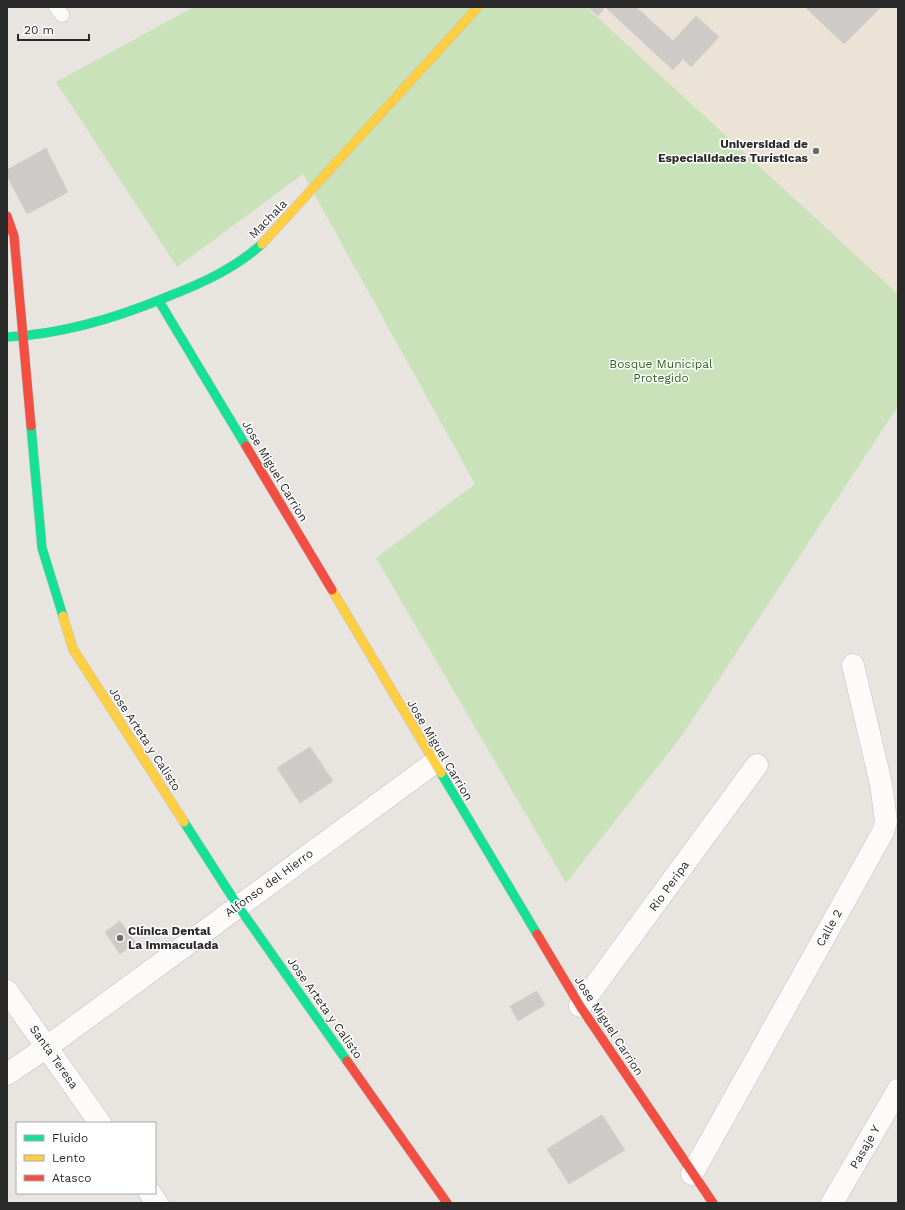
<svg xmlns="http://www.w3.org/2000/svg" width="905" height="1210" font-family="'Work Sans',sans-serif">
<rect width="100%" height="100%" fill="#e8e4e0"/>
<!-- education -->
<polygon fill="#ebe3d5" points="569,7 898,7 898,295"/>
<!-- green -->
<polygon fill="#cae2ba" points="194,7 586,7 898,294 898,406 681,737 566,883 376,558 475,484 303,174 177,267 56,82"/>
<!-- building -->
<g fill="#cdcac7" stroke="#d3d0cc">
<polygon points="588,7 636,7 673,41 696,16 719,37 691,67 683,59 673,70 605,7 598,16"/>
<polygon points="805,7 881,7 844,44"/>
<polygon points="46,148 68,192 27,214 7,176 7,170"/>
<polygon points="310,747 333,781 300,803 277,768"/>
<polygon points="120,921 136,943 120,954 105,932"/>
<polygon points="537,991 545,1005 518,1021 510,1006"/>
<polygon points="602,1115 625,1150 569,1184 547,1149"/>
</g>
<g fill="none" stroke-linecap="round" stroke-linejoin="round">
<!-- lane casing -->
<g stroke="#c2c0c1" stroke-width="15">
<polyline id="lane" points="56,7 62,15"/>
</g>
<!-- street casing -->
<g stroke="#c2c0c1" stroke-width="23">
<g id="street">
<polyline points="7,991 100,1123"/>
<polyline points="580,1006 757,765"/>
<polyline points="7,1074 47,1047 434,763"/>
<polyline points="692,1174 883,832 886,821 881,784 853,665"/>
<polyline points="150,1193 157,1203"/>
<polyline points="832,1203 898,1090"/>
</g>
</g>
<!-- fast casing -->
<g stroke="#c2c0c1" stroke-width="10">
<g id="fast">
<polyline points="159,301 246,446"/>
<path d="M7,337C64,334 117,318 169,296C203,283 235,268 262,244"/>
<polyline points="31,426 42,548 63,616"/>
<polyline points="441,773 537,934"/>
<polyline points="184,822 238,906 347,1061"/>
</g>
</g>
<!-- slow casing -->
<g stroke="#c2c0c1" stroke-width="10">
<g id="slow">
<polyline points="262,244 478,7"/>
<polyline points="332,590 441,773"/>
<polyline points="63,616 73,649 184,822"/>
</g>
</g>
<!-- jam casing -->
<g stroke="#c2c0c1" stroke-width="10">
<g id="jam">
<polyline points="7,216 14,236 31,426"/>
<polyline points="246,446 332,590"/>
<polyline points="537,934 580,1006 713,1203"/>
<polyline points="347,1061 447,1203"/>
</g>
</g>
<!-- lane -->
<use href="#lane" stroke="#fcfbfa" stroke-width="14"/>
<!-- street -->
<use href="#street" stroke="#fcfbfa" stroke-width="22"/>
<!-- fast -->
<use href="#fast" stroke="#16e098" stroke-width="9"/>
<!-- slow -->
<use href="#slow" stroke="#ffcf43" stroke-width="9"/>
<!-- jam -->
<use href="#jam" stroke="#f24e42" stroke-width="9"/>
</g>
<!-- markers -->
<g fill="#6c6b6a" stroke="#fff" stroke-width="1.5">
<circle cx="816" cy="151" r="4"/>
<circle cx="120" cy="938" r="4"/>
</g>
<g text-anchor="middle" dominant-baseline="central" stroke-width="3" stroke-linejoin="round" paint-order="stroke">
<!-- poi labels -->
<g font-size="12" font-weight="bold" fill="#2a2a2a" stroke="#fff" text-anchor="end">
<text x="808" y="144">Universidad de<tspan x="808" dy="14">Especialidades Turísticas</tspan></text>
<text x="128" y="931" text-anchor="start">Clínica Dental<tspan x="128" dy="14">La Immaculada</tspan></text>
</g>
<!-- street labels -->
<g font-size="12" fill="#2a2a2a" stroke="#fff">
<text transform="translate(268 219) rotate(-46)">Machala</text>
<text transform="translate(275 471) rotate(59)">Jose Miguel Carrion</text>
<text transform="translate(145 739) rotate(57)">Jose Arteta y Calisto</text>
<text transform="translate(440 750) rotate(59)">Jose Miguel Carrion</text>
<text transform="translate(269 883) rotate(-36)">Alfonso del Hierro</text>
<text transform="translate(669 886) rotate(-54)">Rio Peripa</text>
<text transform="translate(829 928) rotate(-61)">Calle 2</text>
<text transform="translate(325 1008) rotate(55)">Jose Arteta y Calisto</text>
<text transform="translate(609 1026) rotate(57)">Jose Miguel Carrion</text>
<text transform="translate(54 1057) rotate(55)">Santa Teresa</text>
<text transform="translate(865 1147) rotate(-60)">Pasaje Y</text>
</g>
<!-- park labels -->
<g font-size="12" fill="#2a661b" stroke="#fff">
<text x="661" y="364">Bosque Municipal<tspan x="661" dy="14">Protegido</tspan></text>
</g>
</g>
<!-- border -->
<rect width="905" height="1210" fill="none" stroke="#2a2a2a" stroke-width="16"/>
<!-- legend -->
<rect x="16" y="1122" width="140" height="72" fill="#ffffff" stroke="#aaaaaa"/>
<rect x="24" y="1135" width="20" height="6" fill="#16e098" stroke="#aaaaaa"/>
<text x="52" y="1142" font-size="12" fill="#2a2a2a">Fluido</text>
<rect x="24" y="1155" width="20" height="6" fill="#ffcf43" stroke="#aaaaaa"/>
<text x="52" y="1162" font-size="12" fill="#2a2a2a">Lento</text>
<rect x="24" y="1175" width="20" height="6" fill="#f24e42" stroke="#aaaaaa"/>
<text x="52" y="1182" font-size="12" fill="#2a2a2a">Atasco</text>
<!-- scale -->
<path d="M18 34v6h71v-6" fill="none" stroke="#2a2a2a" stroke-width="2"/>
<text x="24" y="34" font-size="12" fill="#2a2a2a" stroke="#ffffff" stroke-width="3" paint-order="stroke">20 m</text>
</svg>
